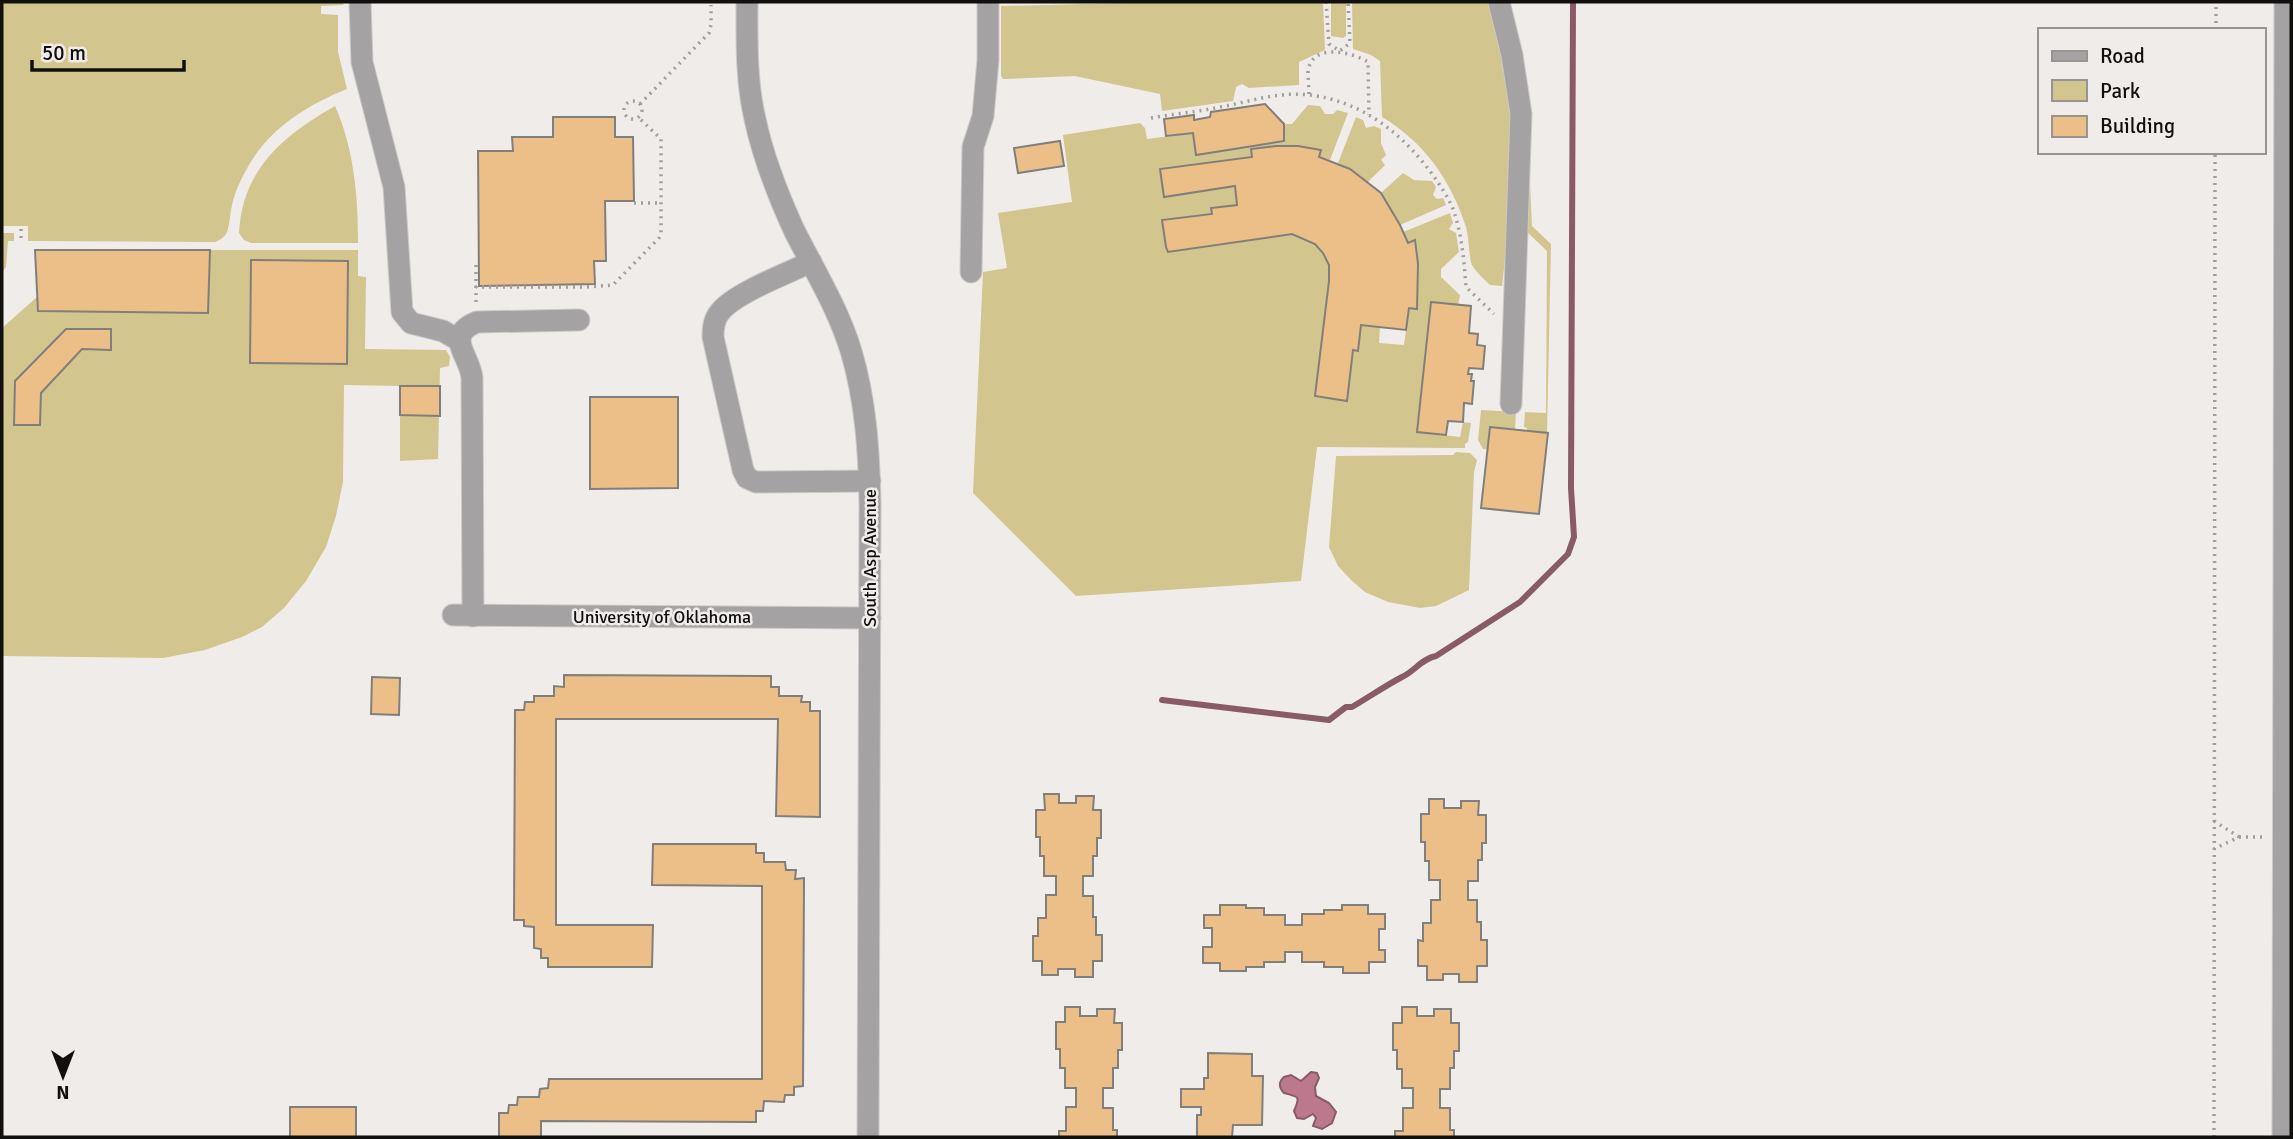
<svg xmlns="http://www.w3.org/2000/svg" width="2293" height="1139" font-family="Signika,sans-serif">
<rect width="100%" height="100%" fill="#f0ecea"/>
<!-- green -->
<g fill="#d3c58e">
<path d="M2,2H342L344,5L321,6V14L338,15V52L347,89C309,104 270,128 249,165C242,177 235,191 232,205C230,213 230,224 227,232C225,237 220,240 215,242L28,241V226H2Z"/>
<polygon points="1165,2 1323,2 1325,50 1299,62 1299,85 1249,88 1242,84 1236,87 1233,101 1162,111 1160,94 1075,76 1003,79 1001,76 1001,6"/>
<polygon points="1331,2 1346,2 1346,36 1343,38 1331,36"/>
<path d="M1352,2H1490L1506,67L1513,117L1508,233L1502,286L1490,285C1484,279 1476,272 1472,265C1469,259 1469,237 1466,227C1451,180 1424,142 1382,117L1380,61L1371,55L1353,49Z"/>
<path d="M1308,105L1320,106L1325,114H1333L1337,110L1348,113L1330,160L1319,157L1320,150C1296,145 1275,146 1251,149L1252,157L1160,169L1164,197L1235,186L1237,205L1212,208V214L1162,220L1292,234L1315,244L1323,253L1329,265V281L1315,396L1347,401L1353,350H1358L1361,325L1380,327L1379,343L1404,345L1409,308H1417L1418,264L1414,241L1408,243L1403,232L1450,213L1453,223L1449,229L1456,233L1459,252L1441,269V277L1460,295L1458,305L1431,303L1417,432L1460,437L1463,422L1471,423L1468,442L1465,444V448H1454L1317,447L1301,581L1076,596L973,493L983,272L1007,268L998,213L1072,202L1063,135L1140,123L1145,128L1147,139L1193,133L1197,155L1284,141V124H1292Z"/>
<path d="M335,106C354,149 358,196 358,243H251L244,240L239,233C242,169 284,135 335,106Z"/>
<polygon points="1356,117 1363,120 1366,128 1374,126 1381,129 1381,143 1386,155 1381,160 1385,165 1368,182 1338,163"/>
<polygon points="1529,160 1532,226 1551,244 1547,433 1527,431 1527,428 1524,427 1525,412 1546,413 1547,251 1523,228"/>
<polygon points="1403,173 1414,180 1432,181 1436,187 1433,195 1437,199 1443,198 1446,205 1400,225 1381,193"/>
<polygon points="2,233 14,233 14,241 8,241 6,267 2,272"/>
<polygon points="35,250 358,250 358,276 366,277 365,349 446,350 450,357 449,366 440,368 438,459 400,461 400,386 344,385 343,482 336,516 326,547 306,581 284,608 262,627 242,637 205,650 163,658 2,656 2,328 37,297"/>
<polygon points="1481,410 1516,412 1515,430 1490,427 1487,449 1483,449 1478,440"/>
<polygon points="1456,452 1470,453 1477,460 1474,472 1469,590 1436,606 1420,608 1388,602 1365,592 1351,580 1338,566 1329,547 1336,456 1453,455"/>
</g>
<!-- water -->
<path fill="#bc798e" stroke="#895a68" stroke-width="2" d="M1311,1072L1317,1073L1319,1078L1315,1087L1316,1096L1329,1103L1336,1112L1332,1123L1322,1129L1313,1126L1316,1118L1313,1114L1304,1119L1297,1118L1294,1111C1301,1095 1298,1097 1284,1093C1279,1088 1278,1082 1284,1077L1291,1075L1301,1081Z"/>
<g fill="none" stroke-linecap="round" stroke-linejoin="round">
<!-- stream -->
<path stroke="#895a68" stroke-width="6" d="M1162,700L1329,720L1346,707H1352C1369,697 1385,686 1402,677C1415,671 1421,659 1436,656L1520,602L1568,554L1574,537L1571,488L1573,2"/>
</g>
<!-- building -->
<g fill="#ecbf88" stroke="#817f7c" stroke-width="2">
<polygon points="1265,104 1284,124 1284,141 1196,155 1193,133 1166,136 1164,119 1194,115 1194,120 1210,117 1211,112"/>
<polygon points="553,117 615,117 615,137 633,137 634,201 605,201 606,261 594,261 595,284 479,286 478,151 513,151 512,137 553,137"/>
<polygon points="1060,141 1064,166 1018,173 1014,148"/>
<polygon points="1276,146 1298,146 1321,150 1319,157 1350,169 1381,193 1400,225 1408,243 1415,240 1418,264 1417,309 1409,308 1406,330 1361,325 1358,351 1353,350 1347,401 1315,396 1329,281 1329,265 1323,253 1315,244 1292,234 1168,252 1166,247 1162,220 1212,214 1211,208 1237,205 1235,186 1164,197 1160,169 1252,157 1251,149"/>
<polygon points="35,250 210,250 208,313 38,311"/>
<polygon points="251,260 348,261 347,364 250,363"/>
<polygon points="1431,302 1471,306 1469,333 1478,334 1477,345 1485,346 1483,369 1469,368 1468,374 1472,374 1471,381 1474,381 1472,404 1464,403 1463,422 1448,421 1446,435 1417,432"/>
<polygon points="66,329 111,329 111,350 82,349 41,393 40,425 14,425 15,381"/>
<polygon points="400,386 440,386 440,416 400,415"/>
<polygon points="590,397 678,397 678,488 590,489"/>
<polygon points="1490,427 1548,433 1539,514 1481,508"/>
<polygon points="564,675 771,676 771,687 779,687 779,696 802,696 801,702 810,702 810,711 820,711 820,817 776,816 778,719 556,719 556,925 653,925 652,967 548,967 548,958 541,958 541,949 534,948 534,927 524,926 524,920 514,920 515,710 524,710 525,702 534,702 534,696 554,696 554,686 564,687"/>
<polygon points="372,677 400,678 399,715 371,714"/>
<polygon points="1044,794 1059,794 1059,803 1076,803 1076,796 1094,796 1093,810 1101,810 1101,838 1097,838 1097,856 1093,856 1093,876 1083,876 1083,896 1093,896 1093,917 1096,917 1096,935 1102,935 1102,961 1093,961 1093,977 1075,977 1075,969 1058,969 1058,975 1042,975 1042,961 1033,961 1033,936 1038,936 1038,918 1046,918 1046,895 1056,895 1056,876 1044,876 1044,856 1040,856 1040,837 1036,837 1036,810 1045,810"/>
<polygon points="1429,799 1444,799 1444,808 1461,808 1461,801 1479,801 1478,815 1486,815 1486,843 1482,843 1482,860 1478,860 1478,881 1468,881 1468,900 1477,900 1477,922 1481,922 1481,940 1487,940 1487,966 1477,966 1477,982 1459,982 1459,974 1443,974 1443,980 1427,980 1427,966 1418,966 1418,940 1423,941 1423,923 1431,923 1431,900 1440,900 1440,880 1429,880 1429,861 1425,861 1425,842 1421,842 1421,814 1429,814"/>
<polygon points="653,844 756,844 756,853 764,853 764,862 785,862 786,870 796,870 795,879 804,878 803,1086 794,1087 794,1095 785,1095 784,1102 764,1101 763,1111 756,1111 756,1122 541,1121 541,1137 499,1137 499,1113 508,1113 509,1105 517,1105 518,1097 539,1097 540,1089 548,1088 549,1079 762,1079 762,886 652,885"/>
<polygon points="1220,905 1246,905 1246,908 1264,908 1264,915 1285,915 1285,925 1302,925 1302,914 1324,914 1324,910 1342,910 1342,905 1368,905 1368,914 1385,914 1385,929 1379,929 1379,950 1385,950 1385,962 1369,962 1369,973 1343,973 1343,967 1324,967 1324,962 1302,962 1302,952 1285,952 1285,962 1264,962 1264,967 1246,967 1246,971 1220,971 1220,963 1203,963 1203,947 1212,947 1212,928 1204,928 1204,915 1220,915"/>
<polygon points="1065,1007 1080,1007 1080,1016 1097,1016 1097,1009 1115,1009 1114,1023 1122,1023 1122,1050 1118,1050 1118,1068 1113,1068 1113,1088 1103,1088 1103,1108 1113,1108 1113,1130 1117,1130 1117,1137 1059,1137 1059,1131 1066,1131 1066,1107 1076,1107 1076,1088 1065,1088 1065,1068 1060,1068 1060,1049 1056,1049 1056,1022 1065,1022"/>
<polygon points="1402,1007 1417,1007 1417,1016 1434,1016 1434,1009 1451,1009 1451,1023 1459,1023 1459,1051 1454,1051 1454,1068 1450,1068 1450,1089 1440,1089 1440,1108 1450,1108 1450,1130 1454,1130 1454,1137 1395,1137 1395,1131 1403,1131 1403,1108 1413,1108 1413,1088 1402,1088 1402,1069 1397,1069 1397,1050 1393,1050 1393,1023 1402,1023"/>
<polygon points="1208,1053 1252,1054 1252,1076 1263,1076 1262,1125 1233,1125 1232,1137 1197,1137 1197,1115 1201,1115 1201,1107 1181,1107 1181,1089 1204,1089 1204,1078 1208,1078"/>
<rect x="290" y="1107" width="66" height="30"/>
</g>
<g fill="none" stroke-linecap="round" stroke-linejoin="round">
<!-- minor casing -->
<g stroke="#ccc9c7" stroke-width="23">
<g id="minor">
<polyline points="360,2 362,62 394,187 402,312 411,323 443,331 460,341"/>
<path d="M747,2C747,41 746,81 755,119C763,157 778,195 794,230C814,270 838,308 851,351C866,401 869,452 870,504L868,1137"/>
<polyline points="1499,2 1512,55 1521,114 1511,404"/>
<path d="M811,262C788,273 735,293 720,312C714,319 713,327 713,337L743,470L747,478L756,482L870,481"/>
<polyline points="971,272 973,147 983,116 988,60 988,2"/>
<polyline points="453,615 870,618"/>
<path d="M473,616L472,378C470,355 443,336 477,322L579,320"/>
<polyline points="2283,1137 2285,2"/>
</g>
</g>
<!-- path -->
<g stroke="#a19e9c" stroke-width="3.5" stroke-dasharray="2 5" stroke-linecap="butt">
<polyline points="1326,2 1329,44 1340,51 1350,43 1348,2"/>
<polyline points="2216,30 2216,2"/>
<path d="M1309,94C1309,87 1308,79 1308,72C1311,42 1352,52 1368,62L1369,115"/>
<circle cx="633" cy="110" r="9"/>
<polyline points="640,104 709,33 711,25 711,5"/>
<path d="M1151,118C1174,114 1197,112 1220,107C1249,102 1279,91 1309,95C1364,101 1407,137 1437,181C1443,190 1449,199 1453,209C1462,234 1464,261 1466,287L1494,314"/>
<polyline points="634,203 661,203"/>
<polyline points="21,229 21,241"/>
<polyline points="476,265 476,287"/>
<polyline points="476,302 476,287 587,287 613,285 659,238 661,234 661,139 639,118"/>
<polyline points="2214,821 2239,837 2214,849"/>
<polyline points="2239,837 2265,837"/>
<polyline points="2214,1137 2215,152"/>
</g>
<!-- minor -->
<use href="#minor" stroke="#a4a2a2" stroke-width="21"/>
</g>
<g text-anchor="middle" dominant-baseline="central" stroke-width="5" stroke-linejoin="round" paint-order="stroke">
<!-- street labels -->
<g font-size="18" fill="#11100f" stroke="#f0ecea">
<text transform="translate(870 558) rotate(-90)">South Asp Avenue</text>
<text x="662" y="617">University of Oklahoma</text>
</g>
</g>
<!-- border -->
<rect width="2293" height="1139" fill="none" stroke="#11100f" stroke-width="7"/>
<!-- legend -->
<rect x="2038" y="28" width="228" height="126" fill="#f0ecea" stroke="#979492" stroke-width="2"/>
<rect x="2052" y="51" width="35" height="10" fill="#a4a2a2" stroke="#979492" stroke-width="2"/>
<text x="2100" y="63" font-size="21" fill="#11100f">Road</text>
<rect x="2052" y="80" width="35" height="21" fill="#d3c58e" stroke="#979492" stroke-width="2"/>
<text x="2100" y="98" font-size="21" fill="#11100f">Park</text>
<rect x="2052" y="116" width="35" height="21" fill="#ecbf88" stroke="#979492" stroke-width="2"/>
<text x="2100" y="133" font-size="21" fill="#11100f">Building</text>
<!-- north arrow -->
<g transform="translate(63 1076) rotate(180)" stroke="#f0ecea" stroke-width="5" paint-order="stroke">
<path d="M0-5L12 26L0 18L-12 26Z" fill="#11100f"/>
<text y="-10" font-size="19" font-weight="bold" text-anchor="middle" fill="#11100f">N</text>
</g>
<!-- scale -->
<path d="M32 60v10h152v-10" fill="none" stroke="#11100f" stroke-width="3.5"/>
<text x="42" y="60" font-size="21" fill="#11100f" stroke="#f0ecea" stroke-width="5" paint-order="stroke">50 m</text>
</svg>
